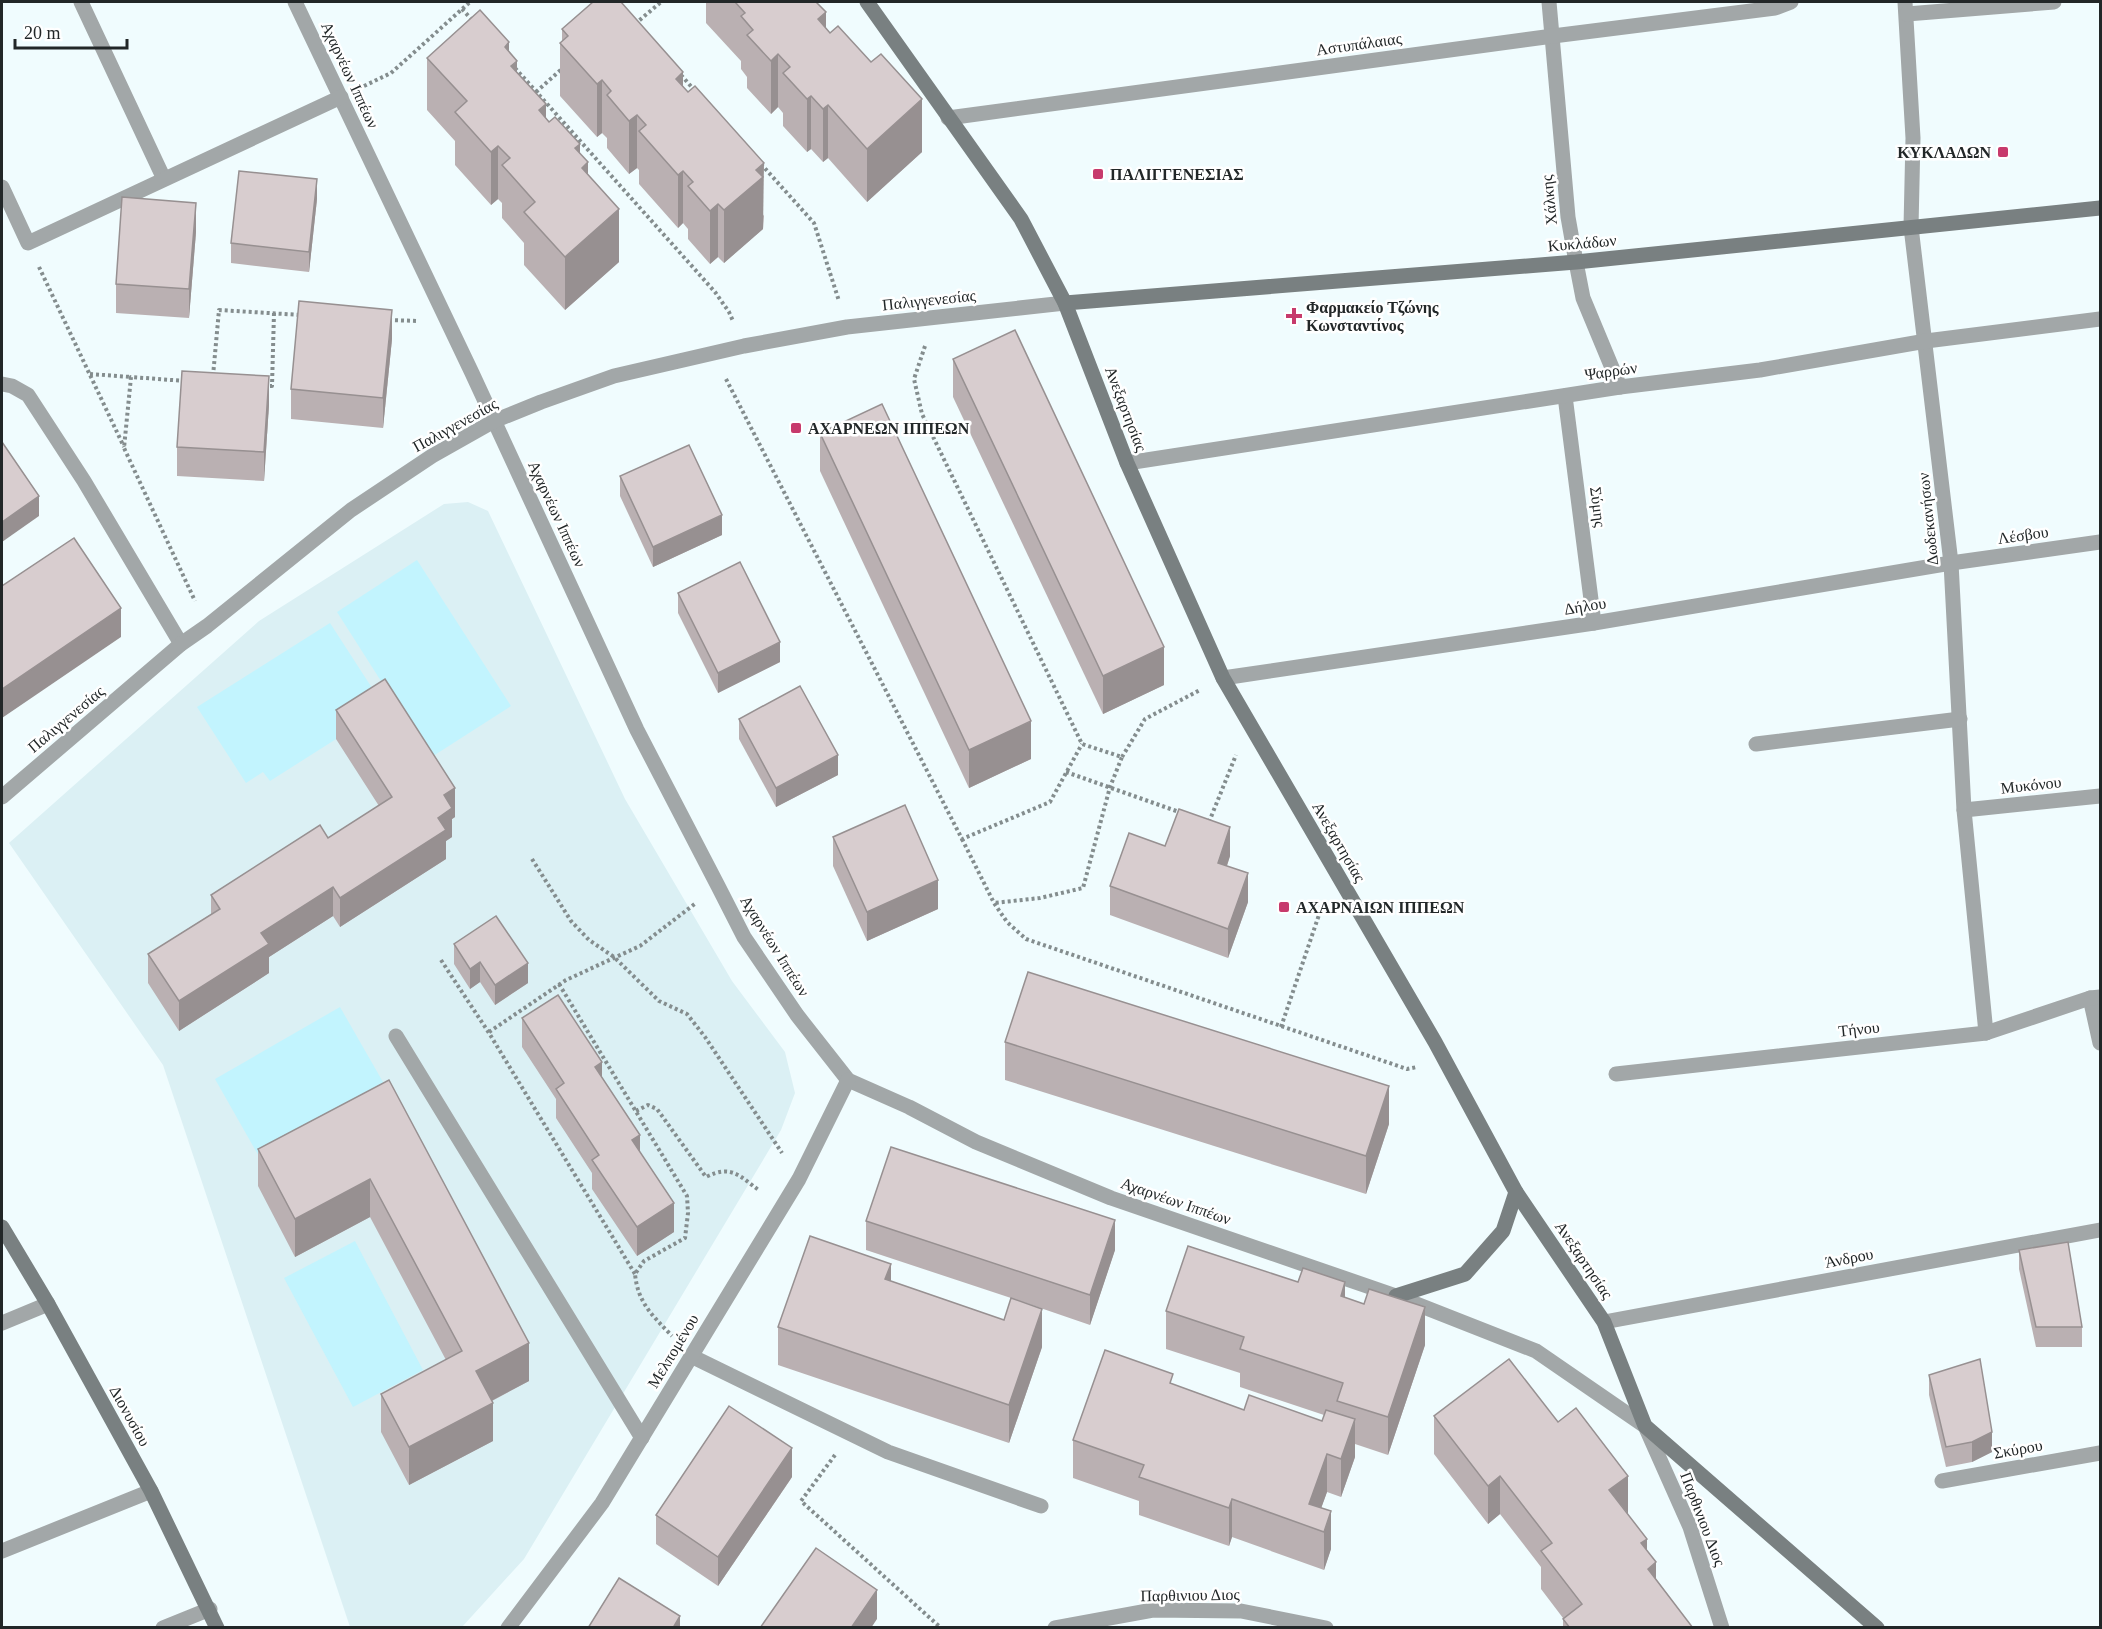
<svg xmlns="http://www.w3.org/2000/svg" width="2102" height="1629" font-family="'Times New Roman',serif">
<rect width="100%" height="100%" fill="#f0fcfe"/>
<!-- built -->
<polygon fill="#dbf0f4" points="468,502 488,511 625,799 732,981 785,1052 795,1093 781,1130 524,1559 462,1627 350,1627 163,1065 9,843 259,621 444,504"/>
<!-- green -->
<g fill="#c2f4fe">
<polygon points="417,560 511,706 430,758 337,612"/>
<polygon points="330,623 385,708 270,781 263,772 246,783 197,707"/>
<polygon points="340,1007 387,1089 261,1160 215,1079"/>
<polygon points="355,1241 423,1370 353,1407 284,1278"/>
</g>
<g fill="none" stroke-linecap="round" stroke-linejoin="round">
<!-- path -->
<g stroke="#848d8e" stroke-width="4" stroke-dasharray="3 3" stroke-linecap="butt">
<polyline points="462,9 472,20"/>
<polyline points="635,24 661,2"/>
<polyline points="515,68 715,292 729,312 733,321"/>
<polyline points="681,75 696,92"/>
<polyline points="364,86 391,73 470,2"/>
<polyline points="536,92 564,67"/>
<polyline points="761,164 814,223 839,301"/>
<polyline points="39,267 124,447"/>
<polyline points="389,320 418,321"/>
<polyline points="925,346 914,379 922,414 1082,744 1122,757 1110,787 1083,888 1040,898 994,903"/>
<polyline points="90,374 131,377"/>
<polyline points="213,376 219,310 301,315"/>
<polyline points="726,379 962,839 1050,802 1082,744"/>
<polyline points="185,381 131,377 124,448 195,601"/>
<polyline points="264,386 272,386 274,313"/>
<polyline points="1122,757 1145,719 1200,690"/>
<polyline points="1066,772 1182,813"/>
<polyline points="1209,822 1236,755"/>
<polyline points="962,839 994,903 1007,922 1026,939 1407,1069 1417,1067"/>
<polyline points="532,859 571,921 589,940 614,957 659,1001 687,1014 705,1037 782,1153"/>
<polyline points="441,960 489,1033 635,1274"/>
<path d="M559,984L687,1196L688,1213L685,1238L644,1261L635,1274C638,1303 652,1315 672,1336"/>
<polyline points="1281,1027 1323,903"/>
<polyline points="489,1032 566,980 640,946 696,903"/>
<path d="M636,1111L648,1105L657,1109L706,1177C732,1164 739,1176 760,1191"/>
<polyline points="835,1455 801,1501 941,1628"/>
</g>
<!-- lane -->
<polyline stroke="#a2a7a8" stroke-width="15" points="396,1036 642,1438"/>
<!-- street -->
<g stroke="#a2a7a8" stroke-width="15">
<polyline points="81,2 164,179"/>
<polyline points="295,2 472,373 637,730 718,886 744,937 797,1015 848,1080 909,1107 976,1142 1111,1198 1396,1296 1536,1351 1645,1426 1690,1527 1722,1628"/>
<polyline points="1549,2 1568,217 1576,262 1583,298 1620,387"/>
<polyline points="1905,2 1913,138 1911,227 1951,563 1964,810 1986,1033"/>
<polyline points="1907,14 2054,2"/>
<polyline points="948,118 1553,36 1775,8 1791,2"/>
<polyline points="2,187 28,243 341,97"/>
<polyline points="2,384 12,386 28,395 84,481 181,644"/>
<polyline points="1565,396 1594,623"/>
<polyline points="1127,463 1620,387 1760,370 1926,341 2100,319"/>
<polyline points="1223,678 1594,623 1951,563 2100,542"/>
<polyline points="1756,744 1960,719"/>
<polyline points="2,797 181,644 207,626 351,510 432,456 494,421 541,402 614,376 744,346 847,327 1065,303"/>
<polyline points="1964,810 2100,796"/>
<polyline points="2090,998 2100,1043"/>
<polyline points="1616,1074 1986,1033 2090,998 2100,997"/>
<polyline points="1604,1322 2100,1230"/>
<polyline points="2,1323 48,1304"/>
<polyline points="691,1356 888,1452 1041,1506"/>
<polyline points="1942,1481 2100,1453"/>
<polyline points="2,1551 151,1491"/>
<polyline points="163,1628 210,1609"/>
<polyline points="508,1628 602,1503 799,1179 848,1080"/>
<polyline points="1055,1628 1153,1610 1241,1611 1326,1628"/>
</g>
<!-- secondary -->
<g stroke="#798081" stroke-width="15">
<polyline points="867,2 1021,219 1065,303 1127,463 1223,678 1435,1042 1516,1192 1604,1322 1645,1426 1877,1628"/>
<polyline points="1065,303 1576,262 2100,208"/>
<polyline points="2,1227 48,1304 151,1491 217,1628"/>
<polyline points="1396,1296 1465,1274 1503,1231 1516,1192"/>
</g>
</g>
<!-- wall -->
<g fill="#bab0b2">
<polygon points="706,2 816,2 826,28 922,152 867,202 828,158 823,162 811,149 807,152 783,126 783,113 778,107 771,114 747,88 747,77 741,69 741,61 706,23"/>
<polygon points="562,29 683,86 764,216 763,229 724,263 718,257 710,264 688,239 688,229 683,223 678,228 639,184 639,170 637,168 629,174 607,148 607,138 602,133 597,137 560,96 560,43 562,41"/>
<polygon points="509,52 517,72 546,118 580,154 619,262 565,310 524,265 524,243 502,218 502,203 498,199 491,205 455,165 455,141 427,110 427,58"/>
<polygon points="317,199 309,272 231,263 231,243"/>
<polygon points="196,232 189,318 116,313 116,284"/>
<polygon points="392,339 383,428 291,419 291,389"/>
<polygon points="953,359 1164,685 1103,714 953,397"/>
<polygon points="269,405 264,481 177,476 177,447"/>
<polygon points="820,433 1031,759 969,788 820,471"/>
<polygon points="620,476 722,535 653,567 620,496"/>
<polygon points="678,593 780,662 718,693 678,613"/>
<polygon points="336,710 455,817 452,819 452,837 446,841 446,859 340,927 333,916 269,957 269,973 179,1031 148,983 148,954 211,914 211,895 328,838 379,806 336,739"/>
<polygon points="739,719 838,775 776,807 739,739"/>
<polygon points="833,837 938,909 867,941 833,866"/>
<polygon points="1165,846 1230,856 1227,866 1248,902 1228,958 1110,915 1110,886"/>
<polygon points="454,944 528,983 495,1005 480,982 470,989 454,964"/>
<polygon points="522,1018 602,1078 640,1152 674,1232 637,1256 592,1189 592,1173 556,1118 556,1099 522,1047"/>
<polygon points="1005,1042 1389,1124 1366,1194 1005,1080"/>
<polygon points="389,1080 529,1381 492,1401 493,1441 409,1485 381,1432 381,1394 446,1360 370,1217 295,1257 258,1186 258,1149"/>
<polygon points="866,1221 1115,1250 1090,1325 1023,1302 1042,1347 1009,1443 778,1365 778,1327 891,1281 1004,1320 1011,1298 866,1250"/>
<polygon points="2019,1250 2082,1327 2082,1347 2036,1347 2019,1269"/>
<polygon points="1345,1297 1425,1345 1388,1455 1355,1444 1355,1457 1341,1497 1327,1492 1321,1508 1331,1549 1324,1570 1232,1537 1229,1546 1139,1515 1139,1501 1073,1478 1073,1440 1173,1384 1244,1410 1322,1421 1324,1415 1240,1387 1240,1373 1166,1349 1166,1311"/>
<polygon points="1929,1375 1992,1452 1972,1462 1946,1467 1929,1395"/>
<polygon points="1434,1416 1627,1514 1647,1550 1656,1579 1693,1628 1563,1628 1563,1618 1541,1589 1541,1567 1500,1514 1488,1524 1434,1454"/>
<polygon points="792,1477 718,1586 656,1544 656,1515"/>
</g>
<!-- shaded-wall -->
<g fill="#979091">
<polygon points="826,12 826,65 818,19"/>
<polygon points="509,42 509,95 505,47"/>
<polygon points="778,54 778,107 771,114 771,61"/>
<polygon points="517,61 517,114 511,66"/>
<polygon points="683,72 683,125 676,79"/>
<polygon points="602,80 602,133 597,137 597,84"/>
<polygon points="811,96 811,149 807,152 807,99"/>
<polygon points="922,99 922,152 867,202 867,149"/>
<polygon points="546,104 546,157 539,110"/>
<polygon points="828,105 828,158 823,162 823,109"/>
<polygon points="637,115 637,168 629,174 629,121"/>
<polygon points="580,144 580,197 575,148"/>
<polygon points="498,146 498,199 491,205 491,152"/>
<polygon points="588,162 588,215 582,168"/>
<polygon points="764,163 763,229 724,263 724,210 756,170"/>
<polygon points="683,171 683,223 678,228 678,175"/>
<polygon points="317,179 317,199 309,272 309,252"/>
<polygon points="196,203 196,232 189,318 189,289"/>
<polygon points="718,204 718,257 710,264 710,211"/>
<polygon points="619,209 619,262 565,310 565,257"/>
<polygon points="392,310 392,339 383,428 383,398"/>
<polygon points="269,376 269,405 264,481 264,452"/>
<polygon points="39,496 39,516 2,542 2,522"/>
<polygon points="722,515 722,535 653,567 653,547"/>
<polygon points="121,608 121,637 2,718 2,689"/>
<polygon points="780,642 780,662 718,693 718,673"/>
<polygon points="1164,647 1164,685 1103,714 1103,676"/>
<polygon points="1031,721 1031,759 969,788 969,750"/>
<polygon points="838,755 838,775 776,807 776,788"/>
<polygon points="455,788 455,817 452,819 452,837 446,841 446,859 340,927 340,898 438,818 444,795"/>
<polygon points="1230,827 1230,856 1218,892 1218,863"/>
<polygon points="1248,873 1248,902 1228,958 1228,929"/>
<polygon points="938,880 938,909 867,941 867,912"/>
<polygon points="333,887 333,916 269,957 269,973 179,1031 179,1001 261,933"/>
<polygon points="480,962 480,982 470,989 470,969"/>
<polygon points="528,963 528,983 495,1005 495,985"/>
<polygon points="602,1062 602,1092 595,1067"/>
<polygon points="1389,1086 1389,1124 1366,1194 1366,1156"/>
<polygon points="640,1135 640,1164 632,1140"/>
<polygon points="370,1179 370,1217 295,1257 295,1219"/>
<polygon points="674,1203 674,1232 637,1256 637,1227"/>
<polygon points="1115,1220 1115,1250 1090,1325 1090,1295"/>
<polygon points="891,1264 891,1302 885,1279"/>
<polygon points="1345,1282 1345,1319 1341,1296"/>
<polygon points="1425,1307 1425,1345 1388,1455 1388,1417"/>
<polygon points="1042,1309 1042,1347 1009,1443 1009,1405"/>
<polygon points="529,1343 529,1381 476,1409 476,1371"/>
<polygon points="493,1403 493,1441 409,1485 409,1447"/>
<polygon points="1355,1419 1355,1457 1341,1497 1341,1459"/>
<polygon points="1992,1432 1992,1452 1972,1462 1972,1442"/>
<polygon points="792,1448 792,1477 718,1586 718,1557"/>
<polygon points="1327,1454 1327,1492 1314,1528 1309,1504"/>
<polygon points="1500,1476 1500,1514 1488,1524 1488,1486"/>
<polygon points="1628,1476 1628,1514 1609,1490"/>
<polygon points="1232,1499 1232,1537 1229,1546 1229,1508"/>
<polygon points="1331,1511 1331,1549 1324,1570 1324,1532"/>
<polygon points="1647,1539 1647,1577 1641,1543"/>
<polygon points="1656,1562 1656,1600 1648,1569"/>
<polygon points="877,1590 877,1619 871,1628 851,1628"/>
<polygon points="680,1616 680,1628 673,1628"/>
</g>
<!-- building -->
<g fill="#d8cdcf" stroke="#979091" stroke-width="1.5">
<polygon points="593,2 621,2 683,72 676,79 688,92 695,86 764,163 756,170 763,177 724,210 718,204 710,211 688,186 693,182 683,171 678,175 639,131 646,125 637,115 629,121 607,95 611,91 602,80 597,84 560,43 568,36 562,29"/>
<polygon points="735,2 816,2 826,12 818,19 830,33 838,26 871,62 881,54 922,99 867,149 828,105 823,109 811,96 807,99 783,73 790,67 778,54 771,61 747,35 753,30 741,16 745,13"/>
<polygon points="480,10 509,42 505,47 517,61 511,66 546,104 539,110 549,122 555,117 580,144 575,148 588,162 582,168 619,209 565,257 524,212 535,202 502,165 510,158 498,146 491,152 455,112 467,101 427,58"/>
<polygon points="239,171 317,179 309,252 231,243"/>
<polygon points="122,197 196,203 189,289 116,284"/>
<polygon points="299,301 392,310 383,398 291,389"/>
<polygon points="1015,330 1164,647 1103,676 953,359"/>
<polygon points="182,371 269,376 264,452 177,447"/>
<polygon points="882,404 1031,721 969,750 820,433"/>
<polygon points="2,442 39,496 2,522"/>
<polygon points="689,445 722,515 653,547 620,476"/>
<polygon points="74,538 121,608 2,689 2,586"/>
<polygon points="740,562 780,642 718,673 678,593"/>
<polygon points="385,679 455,788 444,795 452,808 438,818 446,830 340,898 333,887 261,933 269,944 179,1001 148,954 220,909 211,895 320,825 328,838 392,797 336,710"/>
<polygon points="800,686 838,755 776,788 739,719"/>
<polygon points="905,805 938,880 867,912 833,837"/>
<polygon points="1179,809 1230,827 1218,863 1248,873 1228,929 1110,886 1129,833 1165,846"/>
<polygon points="496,916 528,963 495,985 480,962 470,969 454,944"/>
<polygon points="1028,972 1389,1086 1366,1156 1005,1042"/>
<polygon points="558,995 602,1062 595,1067 640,1135 632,1140 674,1203 637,1227 592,1160 599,1155 556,1089 564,1083 522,1018"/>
<polygon points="389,1080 529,1343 476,1371 493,1403 409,1447 381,1394 462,1351 370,1179 295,1219 258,1149"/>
<polygon points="891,1147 1115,1220 1090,1295 866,1221"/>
<polygon points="810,1236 891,1264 885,1279 1004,1320 1011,1298 1042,1309 1009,1405 778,1327"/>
<polygon points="2068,1242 2082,1327 2036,1327 2019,1250"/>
<polygon points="1188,1246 1298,1282 1303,1268 1345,1282 1341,1296 1364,1304 1369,1289 1425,1307 1388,1417 1337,1401 1343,1383 1240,1349 1244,1337 1166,1311"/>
<polygon points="1105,1350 1173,1374 1170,1383 1244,1410 1249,1395 1322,1421 1326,1410 1355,1419 1341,1459 1327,1454 1309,1504 1331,1511 1324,1532 1232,1499 1229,1508 1139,1477 1144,1465 1073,1440"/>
<polygon points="1509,1359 1558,1422 1576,1408 1628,1476 1609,1490 1647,1539 1641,1543 1656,1562 1648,1569 1693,1628 1570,1628 1563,1619 1582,1604 1541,1551 1552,1543 1500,1476 1488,1486 1434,1416"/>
<polygon points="1980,1359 1992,1432 1972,1442 1946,1447 1929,1375"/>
<polygon points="729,1406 792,1448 718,1557 656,1515"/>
<polygon points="816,1548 877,1590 851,1628 760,1628"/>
<polygon points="619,1578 680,1616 673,1628 588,1628"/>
</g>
<!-- markers -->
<g fill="#c73a6c" stroke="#fff" stroke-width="2">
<rect x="1997" y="146" width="12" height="12" rx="3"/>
<rect x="1092" y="168" width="12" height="12" rx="3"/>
<path d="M1291 307h6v6h6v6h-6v6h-6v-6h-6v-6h6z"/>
<rect x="790" y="422" width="12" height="12" rx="3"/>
<rect x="1278" y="901" width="12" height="12" rx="3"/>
</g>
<g text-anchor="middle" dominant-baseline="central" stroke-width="5" stroke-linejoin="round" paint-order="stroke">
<!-- street labels -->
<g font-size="16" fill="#222728" stroke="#fff">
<text transform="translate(1359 44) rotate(-8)">Αστυπάλαιας</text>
<text transform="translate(350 75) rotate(65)">Αχαρνέων Ιππέων</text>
<text transform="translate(1549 200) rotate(-96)">Χάλκης</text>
<text transform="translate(1582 243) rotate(-5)">Κυκλάδων</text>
<text transform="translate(929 300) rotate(-6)">Παλιγγενεσίας</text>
<text transform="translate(1611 371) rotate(-8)">Ψαρρών</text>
<text transform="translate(1126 409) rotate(69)">Ανεξαρτησίας</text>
<text transform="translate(455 425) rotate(-29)">Παλιγγενεσίας</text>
<text transform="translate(1598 507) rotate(83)">Σύμης</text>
<text transform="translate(557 514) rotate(65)">Αχαρνέων Ιππέων</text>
<text transform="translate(1928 519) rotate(-96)">Δωδεκανήσων</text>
<text transform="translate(2023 535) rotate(-8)">Λέσβου</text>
<text transform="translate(1585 606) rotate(-9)">Δήλου</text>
<text transform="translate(66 719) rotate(-40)">Παλιγγενεσίας</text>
<text transform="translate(2031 785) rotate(-6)">Μυκόνου</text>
<text transform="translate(1339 842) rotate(60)">Ανεξαρτησίας</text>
<text transform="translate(775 946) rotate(58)">Αχαρνέων Ιππέων</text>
<text transform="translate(1859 1029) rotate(-6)">Τήνου</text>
<text transform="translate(1176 1201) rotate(19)">Αχαρνέων Ιππέων</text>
<text transform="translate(1849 1258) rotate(-11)">Άνδρου</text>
<text transform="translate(1584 1260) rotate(56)">Ανεξαρτησίας</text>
<text transform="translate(673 1351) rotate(-59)">Μελπομένου</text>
<text transform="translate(130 1416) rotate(61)">Διονυσίου</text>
<text transform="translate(2018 1449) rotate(-10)">Σκύρου</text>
<text transform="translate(1703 1519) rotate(69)">Παρθινιου Διος</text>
<text transform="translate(1190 1595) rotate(-1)">Παρθινιου Διος</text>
</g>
<!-- poi labels -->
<g font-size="16" font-weight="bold" fill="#222728" stroke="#fff" text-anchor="start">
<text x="1991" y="152" text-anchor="end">ΚΥΚΛΑΔΩΝ</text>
<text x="1110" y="174">ΠΑΛΙΓΓΕΝΕΣΙΑΣ</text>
<text x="1306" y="307">Φαρμακείο Τζώνης<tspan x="1306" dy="18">Κωνσταντίνος</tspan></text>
<text x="808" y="428">ΑΧΑΡΝΕΩΝ ΙΠΠΕΩΝ</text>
<text x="1296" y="907">ΑΧΑΡΝΑΙΩΝ ΙΠΠΕΩΝ</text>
</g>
</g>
<!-- border -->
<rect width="2102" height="1629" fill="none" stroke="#222728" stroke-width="6"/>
<!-- scale -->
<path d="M15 39v9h112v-9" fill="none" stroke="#222728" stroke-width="3"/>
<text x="24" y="39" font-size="18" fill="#222728" stroke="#ffffff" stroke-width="4.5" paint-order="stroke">20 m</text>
</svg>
